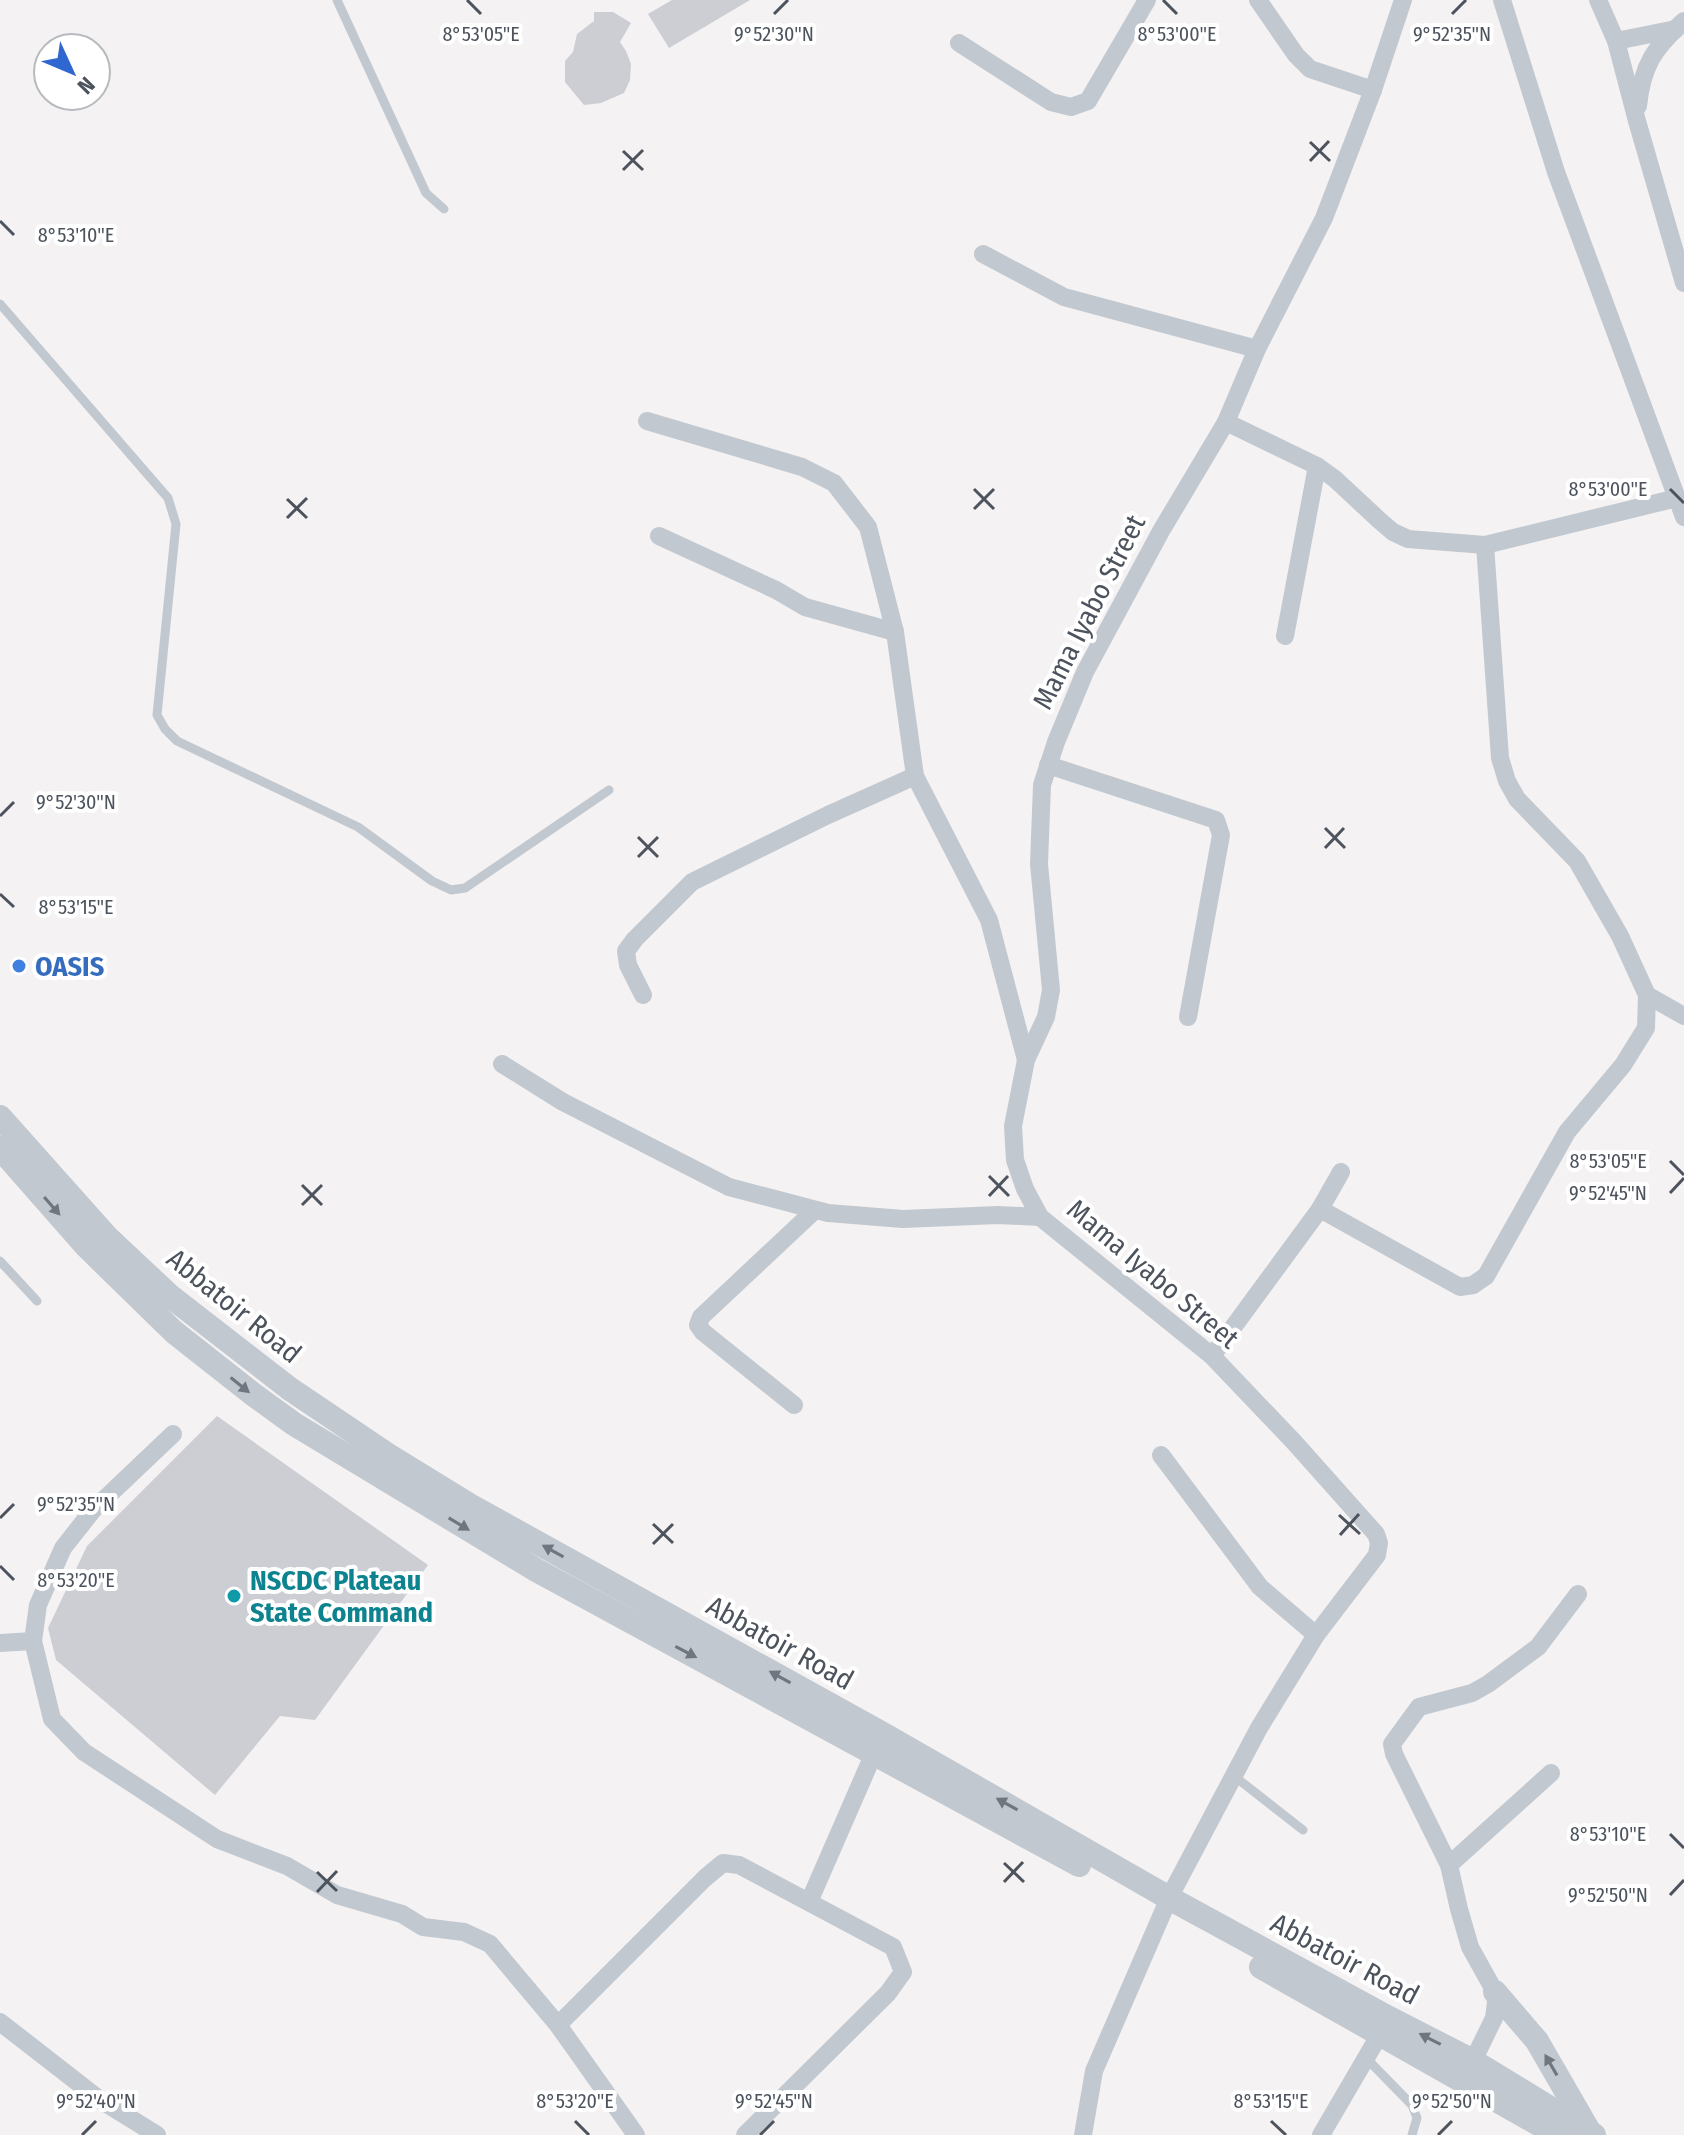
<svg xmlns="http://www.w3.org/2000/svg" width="1684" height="2135" font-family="'Fira Sans Condensed',sans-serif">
<rect width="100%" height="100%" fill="#f4f2f2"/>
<!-- building -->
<g fill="#cdced4">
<polygon points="672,0 750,0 669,48 648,14"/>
<polygon points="594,12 613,12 631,23 620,42 626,51 631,64 630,80 624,93 601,103 584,105 565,82 565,61 573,52 577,34 594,21"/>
<polygon points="217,1416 428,1565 315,1720 280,1716 215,1795 56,1660 48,1628 87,1546"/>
</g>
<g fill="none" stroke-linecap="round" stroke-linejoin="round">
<!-- service -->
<g stroke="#c2c8cf" stroke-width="9">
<polyline points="337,0 426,193 444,209"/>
<polyline points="0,304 168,498 176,524 157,715 165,729 177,741 358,827 432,881 451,890 465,888 609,790"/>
<polyline points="0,1261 37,1301"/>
<polyline points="1234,1776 1303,1830"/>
<polyline points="1366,2058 1412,2105 1417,2118 1412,2135"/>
</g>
<!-- minor -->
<g stroke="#c2c8cf" stroke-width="18">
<polyline points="1258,0 1296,55 1310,69 1373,90"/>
<polyline points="1502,0 1556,172 1684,517"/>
<polyline points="1598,0 1616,41 1637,121 1684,283"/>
<polyline points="1616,41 1676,29"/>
<polyline points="959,43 1051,102 1071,107 1088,101 1147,0"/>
<path d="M1638,106C1642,66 1654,48 1684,21"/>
<polyline points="983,254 1064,297 1257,349"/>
<polyline points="647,421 802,467 834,483 868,527 895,632 915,776 989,920 1026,1060"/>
<polyline points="1226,422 1317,466 1335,479 1379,520 1393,532 1408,539 1485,545 1677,498"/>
<polyline points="659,536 776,590 805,607 895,632"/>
<polyline points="1285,636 1317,466"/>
<polyline points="1048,765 1216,820 1221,835 1188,1017"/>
<polyline points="643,995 628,965 626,951 635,939 692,882 828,815 915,776"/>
<polyline points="1647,995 1684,1016"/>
<polyline points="502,1064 563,1102 729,1187 828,1213 903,1219 998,1215 1040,1217"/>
<polyline points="1320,1209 1460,1287 1473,1285 1486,1276 1567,1132 1623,1065 1646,1028 1647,995 1620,936 1577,861 1517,799 1507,781 1500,758 1485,545"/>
<polyline points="1212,1356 1320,1209 1341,1172"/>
<polyline points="794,1405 703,1332 698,1325 701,1317 814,1211"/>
<polyline points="173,1434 93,1510 63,1548 38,1605 33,1641 52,1719 84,1752 217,1839 287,1866 337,1895 402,1914 423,1927 464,1932 490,1944 558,2025 636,2135"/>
<polyline points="1161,1455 1260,1587 1316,1635"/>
<polyline points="0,1643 33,1641"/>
<polyline points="1449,1865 1551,1773"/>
<polyline points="809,1902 874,1753"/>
<polyline points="0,2022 99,2099 157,2135"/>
<polyline points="558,2025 705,1878 723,1863 739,1865 893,1947 903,1972 888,1993 745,2135"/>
<polyline points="1473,2061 1494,2018 1496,2002 1495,1992 1470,1947 1459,1909 1449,1865 1394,1754 1392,1744 1419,1707 1472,1693 1488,1684 1538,1647 1578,1594"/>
<polyline points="1083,2135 1094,2071 1169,1898 1259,1728 1316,1635 1377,1555 1379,1543 1376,1534 1294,1442 1212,1356 1040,1217 1025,1189 1015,1160 1013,1126 1026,1060 1046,1017 1051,990 1039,864 1042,785 1056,742 1085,672 1161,531 1226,422 1257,349 1324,218 1373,90 1403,0"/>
<polyline points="1321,2135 1380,2034"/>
</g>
<!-- tertiary -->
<g stroke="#c2c8cf" stroke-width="24">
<polyline points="0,1117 107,1237 170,1296 290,1389 388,1455 471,1506 883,1734 1169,1898 1389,2018 1473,2061 1594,2135"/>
<polyline points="0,1148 87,1247 174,1332 254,1395 294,1424 536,1570 1079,1865"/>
<polyline points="1261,1967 1558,2135"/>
<polyline points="1495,1992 1537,2041 1589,2131"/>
</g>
</g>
<!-- one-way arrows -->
<defs><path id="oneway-solid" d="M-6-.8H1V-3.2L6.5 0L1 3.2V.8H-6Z" transform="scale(2)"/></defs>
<g fill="#6f767f">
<use href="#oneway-solid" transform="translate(52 1206) rotate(49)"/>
<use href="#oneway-solid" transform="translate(240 1385) rotate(39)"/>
<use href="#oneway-solid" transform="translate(459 1524) rotate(31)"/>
<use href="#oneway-solid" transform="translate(553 1551) rotate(-151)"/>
<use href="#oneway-solid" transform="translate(686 1652) rotate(28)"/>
<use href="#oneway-solid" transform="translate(780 1677) rotate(-151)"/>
<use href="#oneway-solid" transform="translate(1007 1804) rotate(-151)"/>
<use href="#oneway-solid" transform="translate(1430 2039) rotate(-153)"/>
<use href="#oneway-solid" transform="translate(1551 2065) rotate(-120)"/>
</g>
<!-- ticks -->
<path fill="none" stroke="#4c535d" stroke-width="3" d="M467,0L481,14M1163,0L1177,14M774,14L788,0M1452,14L1466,0M1310,142L1330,161M623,151L643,170M1310,161L1329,141M623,170L643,150M0,221L14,235M974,489L994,509M1670,489L1684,503M287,499L307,518M974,509L994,489M287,518L307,498M0,816L14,802M1325,828L1345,848M638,837L658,857M1325,848L1344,828M638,857L658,837M0,894L14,907M1670,1161L1684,1175M989,1176L1009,1196M302,1185L322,1205M1670,1193L1684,1178M989,1196L1008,1176M302,1205L322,1185M1339,1515L1360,1534M0,1518L14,1504M653,1524L673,1543M1340,1535L1359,1514M653,1544L673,1524M0,1566L14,1580M1670,1834L1684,1848M1004,1863L1024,1882M317,1872L337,1891M1004,1882L1023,1862M317,1892L337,1871M1670,1895L1684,1880M575,2121L589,2135M1271,2121L1286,2135M82,2135L96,2121M760,2135L774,2121M1438,2135L1452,2121"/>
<!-- markers -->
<circle fill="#3f7fe0" stroke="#fff" stroke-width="3" cx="19" cy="966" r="8"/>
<circle fill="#0f9aa8" stroke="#fff" stroke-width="3" cx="234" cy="1596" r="8"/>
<g text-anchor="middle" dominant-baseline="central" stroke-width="8" stroke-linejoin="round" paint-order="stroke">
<!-- street labels -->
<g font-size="28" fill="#4c535d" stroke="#fff">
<text transform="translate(1089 612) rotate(-63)">Mama Iyabo Street</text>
<text transform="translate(1153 1274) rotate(40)">Mama Iyabo Street</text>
<text transform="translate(234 1306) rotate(39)">Abbatoir Road</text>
<text transform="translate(780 1643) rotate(29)">Abbatoir Road</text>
<text transform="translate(1345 1959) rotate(28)">Abbatoir Road</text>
</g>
<!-- shop labels -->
<g font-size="28" font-weight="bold" fill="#366cbe" stroke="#fff" text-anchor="start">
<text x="35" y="966">OASIS</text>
</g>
<!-- culture labels -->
<g font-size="28" font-weight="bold" fill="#0d838f" stroke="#fff" text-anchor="start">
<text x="250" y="1580">NSCDC Plateau<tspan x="250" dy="32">State Command</tspan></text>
</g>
</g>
<g font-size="20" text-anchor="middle" fill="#4c535d" stroke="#fff" stroke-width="8" stroke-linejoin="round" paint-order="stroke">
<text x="481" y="41">8°53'05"E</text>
<text x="1177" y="41">8°53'00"E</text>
<text x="774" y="41">9°52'30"N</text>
<text x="1452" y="41">9°52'35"N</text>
<text x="76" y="242">8°53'10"E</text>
<text x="1608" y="496">8°53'00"E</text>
<text x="76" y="809">9°52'30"N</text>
<text x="76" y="914">8°53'15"E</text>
<text x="1608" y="1168">8°53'05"E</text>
<text x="1608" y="1200">9°52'45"N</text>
<text x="76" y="1511">9°52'35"N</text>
<text x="76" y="1587">8°53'20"E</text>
<text x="1608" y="1841">8°53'10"E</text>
<text x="1608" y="1902">9°52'50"N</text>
<text x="96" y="2108">9°52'40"N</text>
<text x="774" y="2108">9°52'45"N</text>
<text x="1452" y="2108">9°52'50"N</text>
<text x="575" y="2108">8°53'20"E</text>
<text x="1271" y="2108">8°53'15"E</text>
</g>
<!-- north arrow -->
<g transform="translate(72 72) rotate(134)"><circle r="38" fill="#ffffff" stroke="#b7babe" stroke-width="2"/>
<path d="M0-6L14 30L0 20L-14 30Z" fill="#3066d0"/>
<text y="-12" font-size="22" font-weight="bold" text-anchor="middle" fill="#4c535d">N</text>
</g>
</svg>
